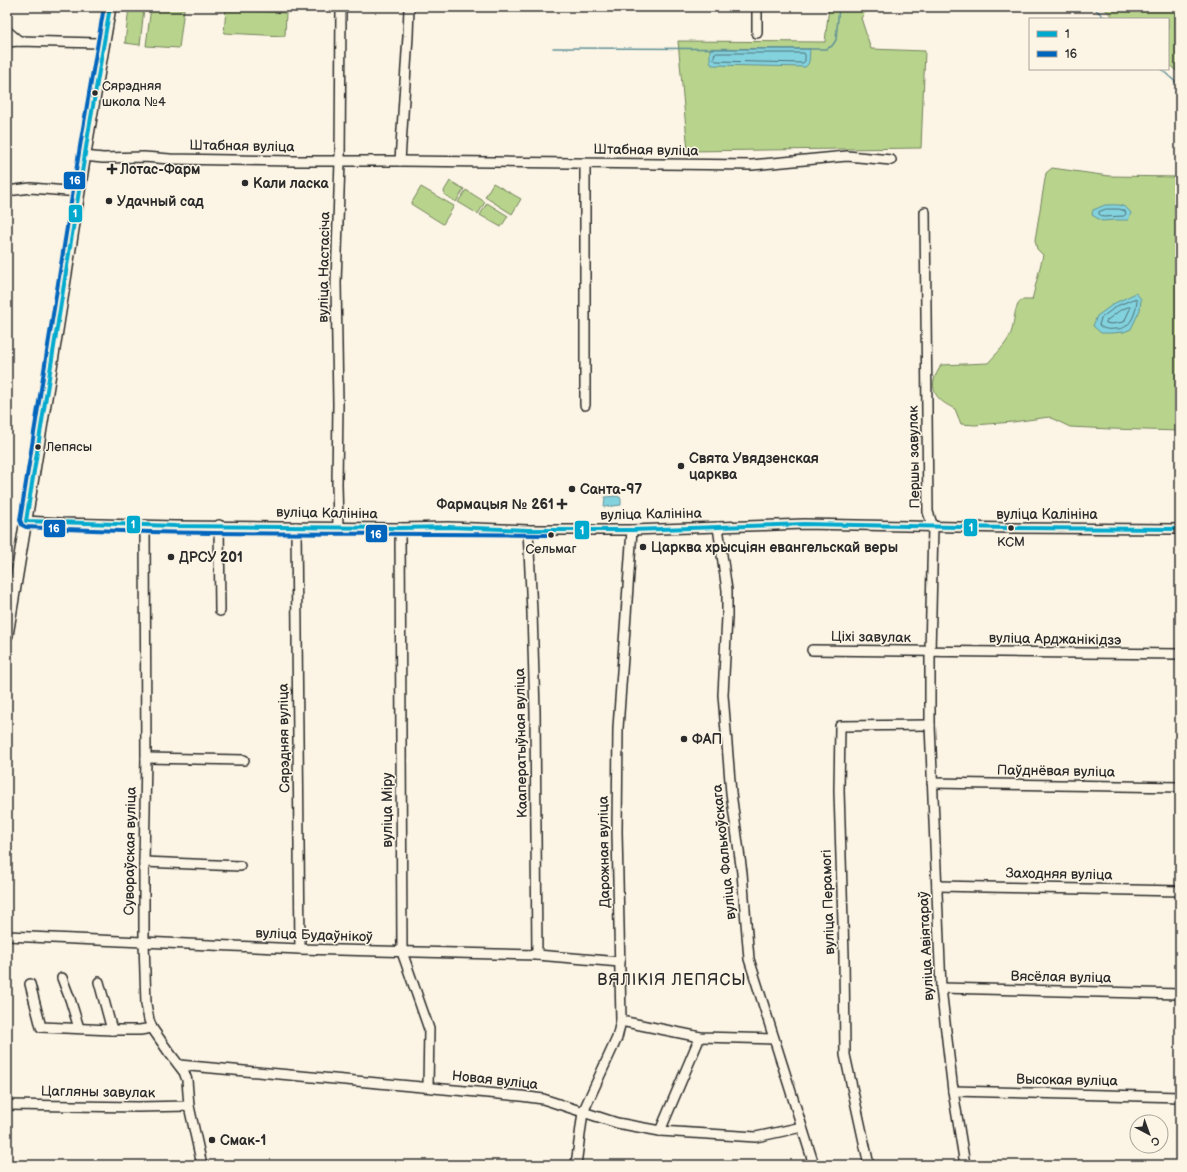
<svg xmlns="http://www.w3.org/2000/svg" width="1187" height="1172" font-family="'Balsamiq Sans',sans-serif">
<rect width="100%" height="100%" fill="#fcf5e5"/>
<filter id="ink" filterUnits="userSpaceOnUse"><feTurbulence type="fractalNoise" baseFrequency=".025" numOctaves="2"/><feDisplacementMap in="SourceGraphic" scale="8" xChannelSelector="R" yChannelSelector="G"/><feConvolveMatrix kernelMatrix="1 2 1 2 8 2 1 2 1" color-interpolation-filters="sRGB"/></filter>
<g filter="url(#ink)">
<!-- green -->
<g fill="#b8d48c" stroke="#72805c">
<polygon points="129,7 144,8 140,45 125,43"/>
<polygon points="151,7 184,9 179,48 146,46"/>
<polygon points="829,7 869,7 861,18 871,49 925,51 921,148 688,151 678,41 825,42"/>
<polygon points="1102,7 1180,7 1180,74 1168,64 1168,19 1116,19"/>
<polygon points="226,9 286,13 285,36 224,33"/>
<path d="M1052,168L1109,176L1180,177V431L1111,429L1070,427L1049,417L1013,422L975,425L961,424L955,409C943,403 931,396 934,380C935,375 939,370 941,365L988,363C996,354 1007,344 1011,333C1015,322 1013,309 1021,300H1032L1043,255L1037,249L1035,240L1046,173Z"/>
<polygon points="450,181 464,189 456,202 445,195 444,191"/>
<polygon points="493,183 521,199 512,214 485,197"/>
<polygon points="421,187 454,206 443,224 411,204"/>
<polygon points="466,190 485,202 478,214 458,202"/>
<polygon points="487,203 508,216 501,227 480,215"/>
</g>
<!-- water -->
<g fill="#83d3df" stroke="#609097">
<path d="M710,49H810C809,55 811,64 805,67L712,65L710,62Z"/>
<path d="M1105,205C1117,205 1124,203 1131,213L1128,220H1115L1102,221L1092,215L1093,210Z"/>
<polygon points="1136,293 1141,299 1140,310 1131,329 1124,332 1111,333 1101,333 1093,326 1097,316 1115,303"/>
<polygon points="617,496 621,498 621,505 604,507 605,497"/>
</g>
<g fill="none" stroke-linecap="round" stroke-linejoin="round">
<!-- shore -->
<g stroke="#4e6e73" stroke-width="1">
<polygon points="715,53 804,53 805,55 805,61 803,63 716,61 714,59"/>
<polygon points="1106,209 1119,209 1125,211 1126,214 1124,216 1103,217 1099,214 1099,212"/>
<path d="M1134,299L1137,300C1137,307 1133,322 1126,326C1123,329 1118,329 1114,329C1108,330 1103,329 1099,325L1101,318L1117,306Z"/>
<polygon points="1128,307 1130,307 1130,309 1124,322 1111,324 1106,323 1106,321 1119,311"/>
</g>
<!-- stream -->
<g stroke="#609097" stroke-width="1.5">
<polyline points="1093,7 1106,19"/>
<polyline points="553,48 826,49 832,46 836,40 839,7"/>
<polyline points="1161,69 1180,86"/>
</g>
<!-- minor casing -->
<g stroke="#2b2b2b" stroke-width="12">
<g id="minor">
<polyline points="757,7 757,33"/>
<polyline points="7,31 19,41"/>
<polyline points="7,42 19,41 98,43 104,44"/>
<polyline points="84,156 103,158 144,157 170,159 294,161 400,161 752,165 847,156 891,160"/>
<polyline points="400,161 408,36 409,7"/>
<polyline points="7,191 31,188 79,192"/>
<polyline points="925,212 928,512 933,527 930,652 930,725 941,988 953,1091 965,1165"/>
<polyline points="585,405 585,164"/>
<polyline points="26,521 61,523 175,526 400,528 448,527 528,530 632,530 804,524 1010,528 1180,529"/>
<polyline points="145,525 146,758 144,862 144,942 146,1004 149,1020 152,1028 168,1051 184,1072 187,1080 189,1106 202,1165"/>
<polyline points="219,525 220,611"/>
<polyline points="296,527 300,949"/>
<polyline points="338,527 337,484 338,404 336,283 340,161 341,7"/>
<polyline points="718,527 727,590 727,617 723,695 731,793 742,873 749,959 814,1165"/>
<polyline points="400,528 402,952 429,1029 428,1087"/>
<polyline points="528,530 532,612 535,712 537,955"/>
<polyline points="812,650 1180,654"/>
<polyline points="146,758 244,760"/>
<polyline points="932,783 1180,787"/>
<polyline points="144,862 240,866"/>
<polyline points="937,886 1180,891"/>
<polyline points="7,936 300,949 537,955 620,962"/>
<polyline points="62,978 70,999 79,1028"/>
<polyline points="99,982 112,1030"/>
<polyline points="30,984 41,1027 112,1030 140,1030 152,1028"/>
<polyline points="941,988 1180,994"/>
<polyline points="621,1021 700,1037 774,1039"/>
<polyline points="179,1065 521,1096 543,1099 617,1123 660,1131 756,1137 802,1127"/>
<polyline points="953,1091 1180,1097"/>
<polyline points="7,1105 138,1107 189,1106"/>
<polyline points="660,1131 700,1037"/>
<polyline points="576,1165 583,1112 617,1038 621,1021 617,832 618,728 632,530"/>
<polyline points="869,1165 845,1055 844,956 839,791 840,726 930,725"/>
</g>
</g>
<!-- major casing -->
<g stroke="#2b2b2b" stroke-width="14">
<polyline id="major" points="7,635 54,349 88,135 110,7"/>
</g>
<!-- minor -->
<use href="#minor" stroke="#fcf5e5" stroke-width="9"/>
<!-- major -->
<use href="#major" stroke="#fcf5e5" stroke-width="11"/>
<!-- bus-1 casing -->
<g stroke="#fcf5e5" stroke-width="7">
<polyline id="bus-1" points="110,7 88,135 26,521 175,526 400,528 448,527 528,530 632,530 804,524 1010,528 1180,529"/>
</g>
<!-- bus-2 casing -->
<g stroke="#fcf5e5" stroke-width="7">
<path id="bus-2" d="M104,7L82,134L20,520L22,525L26,527C201,537 377,532 552,535"/>
</g>
<!-- bus-1 -->
<use href="#bus-1" stroke="#00a9ce" stroke-width="4"/>
<!-- bus-2 -->
<use href="#bus-2" stroke="#0065bd" stroke-width="4"/>
</g>
</g>
<!-- markers -->
<g fill="#2b2b2b" stroke="#fcf5e5" stroke-width="1.5">
<circle cx="95" cy="93" r="3.5"/>
<path d="M110 163h4v4h4v4h-4v4h-4v-4h-4v-4h4z"/>
<circle cx="245" cy="183" r="4"/>
<circle cx="109" cy="201" r="4"/>
<circle cx="38" cy="447" r="3.5"/>
<circle cx="681" cy="466" r="4"/>
<circle cx="572" cy="489" r="4"/>
<path d="M560 498h4v4h4v4h-4v4h-4v-4h-4v-4h4z"/>
<circle cx="1011" cy="528" r="3.5"/>
<circle cx="551" cy="535" r="3.5"/>
<circle cx="643" cy="547" r="4"/>
<circle cx="171" cy="557" r="4"/>
<circle cx="684" cy="739" r="4"/>
<circle cx="212" cy="1140" r="4"/>
</g>
<g text-anchor="middle" dominant-baseline="central" stroke-width="3" stroke-linejoin="round" paint-order="stroke">
<!-- bus labels -->
<g font-size="13" fill="#2b2b2b" stroke="#fcf5e5" text-anchor="start">
<text x="102" y="86">Сярэдняя<tspan x="102" dy="16">школа №4</tspan></text>
<text x="46" y="447">Лепясы</text>
<text x="1011" y="542" text-anchor="middle">КСМ</text>
<text x="551" y="549" text-anchor="middle">Сельмаг</text>
</g>
<!-- street labels -->
<g font-size="14" fill="#2b2b2b" stroke="#fcf5e5">
<text transform="translate(242 146) rotate(1)">Штабная вуліца</text>
<text transform="translate(646 150) rotate(1)">Штабная вуліца</text>
<text transform="translate(324 267) rotate(-89)">вуліца Настасіча</text>
<text transform="translate(914 457) rotate(-91)">Першы завулак</text>
<text transform="translate(327 513) rotate(1)">вуліца Калініна</text>
<text transform="translate(651 514) rotate(-1)">вуліца Калініна</text>
<text x="1047" y="514">вуліца Калініна</text>
<text transform="translate(871 637) rotate(1)">Ціхі завулак</text>
<text transform="translate(1055 639) rotate(1)">вуліца Арджанікідзэ</text>
<text transform="translate(284 738) rotate(-91)">Сярэдняя вуліца</text>
<text transform="translate(521 743) rotate(-91)">Кааператыўная вуліца</text>
<text transform="translate(1056 771) rotate(1)">Паўднёвая вуліца</text>
<text transform="translate(387 810) rotate(-90)">вуліца Міру</text>
<text transform="translate(130 851) rotate(-89)">Сувораўская вуліца</text>
<text transform="translate(604 852) rotate(-91)">Дарожная вуліца</text>
<text transform="translate(724 852) rotate(-96)">вуліца Фалькоўскага</text>
<text transform="translate(1059 874) rotate(1)">Заходняя вуліца</text>
<text transform="translate(828 902) rotate(-92)">вуліца Перамогі</text>
<text transform="translate(314 935) rotate(2)">вуліца Будаўнікоў</text>
<text transform="translate(926 946) rotate(-93)">вуліца Авіятараў</text>
<text transform="translate(1061 977) rotate(1)">Вясёлая вуліца</text>
<text transform="translate(495 1080) rotate(6)">Новая вуліца</text>
<text transform="translate(1067 1080) rotate(1)">Высокая вуліца</text>
<text transform="translate(98 1092) rotate(1)">Цагляны завулак</text>
</g>
<!-- poi labels -->
<g font-size="14" font-weight="bold" fill="#2b2b2b" stroke="#fcf5e5" text-anchor="start">
<text x="120" y="169">Лотас-Фарм</text>
<text x="253" y="183">Кали ласка</text>
<text x="117" y="201">Удачный сад</text>
<text x="689" y="458">Свята Увядзенская<tspan x="689" dy="16">царква</tspan></text>
<text x="580" y="489">Санта-97</text>
<text x="554" y="504" text-anchor="end">Фармацыя № 261</text>
<text x="651" y="547">Царква хрысціян евангельскай веры</text>
<text x="179" y="557">ДРСУ 201</text>
<text x="692" y="739">ФАП</text>
<text x="220" y="1140">Смак-1</text>
</g>
<!-- quarter labels -->
<g font-size="16" letter-spacing="1" fill="#2b2b2b" stroke="#fcf5e5">
<text x="672" y="980">ВЯЛІКІЯ ЛЕПЯСЫ</text>
</g>
</g>
<g stroke="#fcf5e5" stroke-width="1.5">
<rect x="63" y="171" width="23" height="19" rx="4" fill="#0065bd"/>
<rect x="68" y="204" width="15" height="19" rx="4" fill="#00a9ce"/>
<rect x="126" y="515" width="15" height="19" rx="4" fill="#00a9ce"/>
<rect x="963" y="518" width="15" height="19" rx="4" fill="#00a9ce"/>
<rect x="43" y="519" width="23" height="19" rx="4" fill="#0065bd"/>
<rect x="574" y="520" width="16" height="20" rx="4" fill="#00a9ce"/>
<rect x="365" y="524" width="23" height="19" rx="4" fill="#0065bd"/>
</g>
<g font-size="11" text-anchor="middle" font-weight="bold" fill="#fff">
<text x="75" y="184">16</text>
<text x="75" y="217">1</text>
<text x="133" y="528">1</text>
<text x="971" y="531">1</text>
<text x="54" y="532">16</text>
<text x="582" y="534">1</text>
<text x="376" y="538">16</text>
</g>
<!-- margin -->
<rect width="1187" height="1172" fill="none" stroke="#fcf5e5" stroke-width="24"/>
<rect x="12" y="12" width="1163" height="1148" fill="none" stroke="#2b2b2b" stroke-width="1.5" filter="url(#ink)"/>
<!-- legend -->
<rect x="1029" y="18" width="140" height="52" fill="#fcf5e5" stroke="#a8a49b"/>
<rect x="1037" y="31" width="20" height="6" fill="#00a9ce" stroke="#a8a49b"/>
<text x="1065" y="38" font-size="12" fill="#2b2b2b">1</text>
<rect x="1037" y="51" width="20" height="6" fill="#0065bd" stroke="#a8a49b"/>
<text x="1065" y="58" font-size="12" fill="#2b2b2b">16</text>
<!-- north arrow -->
<g transform="translate(1149 1134) rotate(139)"><circle r="19" fill="#fcf5e5" stroke="#a8a49b"/>
<path d="M0-3L7 15L0 10L-7 15Z" fill="#2b2b2b"/>
<text y="-6" font-size="11" font-weight="bold" text-anchor="middle" fill="#2b2b2b">С</text>
</g>
</svg>
